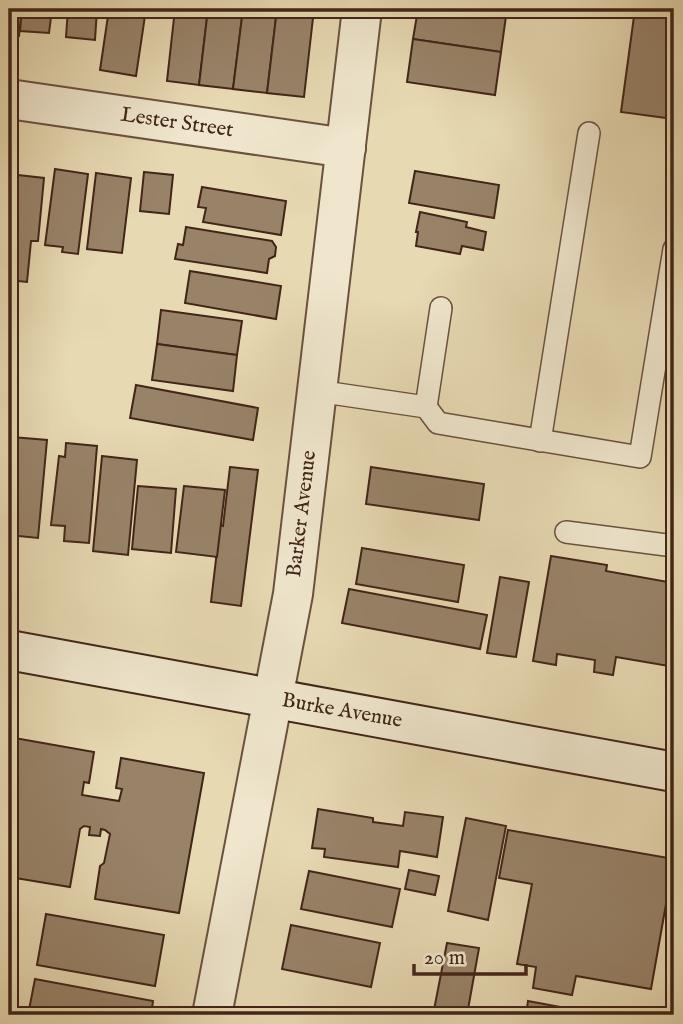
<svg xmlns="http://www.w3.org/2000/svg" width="683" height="1024" font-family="'IM FELL English',serif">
<rect width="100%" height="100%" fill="#e7d9b2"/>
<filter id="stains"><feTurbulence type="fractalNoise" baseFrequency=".00286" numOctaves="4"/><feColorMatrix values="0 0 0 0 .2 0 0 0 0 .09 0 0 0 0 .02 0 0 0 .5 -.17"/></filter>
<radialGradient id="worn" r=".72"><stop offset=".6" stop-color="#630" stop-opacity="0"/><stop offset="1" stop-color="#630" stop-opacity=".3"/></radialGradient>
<!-- building -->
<g fill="#988369" stroke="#422519" stroke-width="2">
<polygon points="9,9 22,9 19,36 9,35"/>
<polygon points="22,9 52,9 49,33 20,31"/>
<polygon points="68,9 97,9 95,40 66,37"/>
<polygon points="109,9 146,9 136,76 100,70"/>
<polygon points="175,9 208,9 199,85 167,81"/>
<polygon points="208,9 243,9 233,89 199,85"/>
<polygon points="243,9 277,9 267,93 233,89"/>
<polygon points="277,9 314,9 304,97 267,93"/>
<polygon points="418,9 507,9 501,52 413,39"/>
<polygon points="635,9 674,9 674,119 621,112"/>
<polygon points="413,39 501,52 495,95 407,82"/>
<polygon points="55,169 88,174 78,254 62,252 63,247 45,245"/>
<polygon points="415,171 499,185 494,218 409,203"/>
<polygon points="144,172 173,175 169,214 140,211"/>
<polygon points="96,173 131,178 122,253 87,249"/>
<polygon points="9,174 44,178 38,241 31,241 27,282 9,280"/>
<polygon points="202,187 286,201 281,235 203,222 206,208 198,207"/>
<polygon points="420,212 467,222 466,227 486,232 483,250 462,246 460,254 416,246 418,232 416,232"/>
<polygon points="186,227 272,241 276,247 275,256 269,259 267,273 175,259 178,244 183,245"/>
<polygon points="190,271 281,286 276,319 185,303"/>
<polygon points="161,310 242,321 237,355 157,344"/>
<polygon points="157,344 237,355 233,391 152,380"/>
<polygon points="136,385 258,408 253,440 130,418"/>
<polygon points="12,437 47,440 38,538 9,535 9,473"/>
<polygon points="66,443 97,446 89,543 64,541 65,526 51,525 59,456 65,457"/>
<polygon points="102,456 137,460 128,555 93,551"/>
<polygon points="230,467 258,470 241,606 211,602 220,525 223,526"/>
<polygon points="371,467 484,484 479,520 366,504"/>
<polygon points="138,486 176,489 171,553 132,549"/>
<polygon points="184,486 225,490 217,557 176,552"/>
<polygon points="362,548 464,565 458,602 356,584"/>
<polygon points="551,556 607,565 606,571 674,583 674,686 666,685 669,666 616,657 613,675 594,672 595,660 557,654 556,665 533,661"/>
<polygon points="500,577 529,582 516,657 487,653"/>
<polygon points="349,589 487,615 480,649 342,623"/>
<polygon points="9,737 94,752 89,783 84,782 82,795 119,801 122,789 116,788 121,758 204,773 179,913 95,899 100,866 104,863 110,834 105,830 101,829 100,836 89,835 90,827 84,826 80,829 70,887 9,877 9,801 11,802 14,784 9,784"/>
<polygon points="318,809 373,818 373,822 403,826 405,812 443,817 437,857 400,851 398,867 324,857 325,849 312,848"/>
<polygon points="466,818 506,826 488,920 448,911"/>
<polygon points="508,830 674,859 651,989 576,976 572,995 533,988 536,967 517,964 532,884 499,878"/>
<polygon points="409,870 439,876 435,895 405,889"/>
<polygon points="309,871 400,889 392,927 301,909"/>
<polygon points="46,914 164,935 155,986 37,965"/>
<polygon points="291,925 380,943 371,987 282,969"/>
<polygon points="447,943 479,948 467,1015 433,1015"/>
<polygon points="35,979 153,1001 151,1015 28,1015"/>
<polygon points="528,1001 603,1015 526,1015"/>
</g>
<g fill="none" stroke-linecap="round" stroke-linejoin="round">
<!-- lane casing -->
<g stroke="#6b523f" stroke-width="24">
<g id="lane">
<polyline points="317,391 426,407 438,423 640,457 674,249"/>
<polyline points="426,407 441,308"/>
<polyline points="540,441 589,133"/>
<polyline points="566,532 674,546"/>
</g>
</g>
<!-- street casing -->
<g stroke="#6b523f" stroke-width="42">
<g id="street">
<polyline points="9,99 346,148"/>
<polyline points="212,1015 293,594 362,9"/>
</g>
</g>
<!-- secondary casing -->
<g stroke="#422519" stroke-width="42">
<polyline id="secondary" points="9,650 674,772"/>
</g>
<!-- lane -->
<use href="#lane" stroke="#efe6cd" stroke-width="21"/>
<!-- street -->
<use href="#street" stroke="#efe6cd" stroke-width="38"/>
<!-- secondary -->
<use href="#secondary" stroke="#efe6cd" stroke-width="38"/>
</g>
<g text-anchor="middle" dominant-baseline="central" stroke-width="7" stroke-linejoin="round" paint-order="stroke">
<!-- street labels -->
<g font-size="21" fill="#422519" stroke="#efe6cd">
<text transform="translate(177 123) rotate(8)">Lester Street</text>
<text transform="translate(302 514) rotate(-83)">Barker Avenue</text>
<text transform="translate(342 711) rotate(10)">Burke Avenue</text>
</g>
</g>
<!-- margin -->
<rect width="683" height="1024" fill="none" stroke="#e7d9b2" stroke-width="35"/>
<rect x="10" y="10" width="662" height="1003" fill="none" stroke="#422519" stroke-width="3.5"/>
<rect x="18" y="18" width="648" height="989" fill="none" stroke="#422519" stroke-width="2"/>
<!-- scale -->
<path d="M414 964v10h112v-10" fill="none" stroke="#422519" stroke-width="3.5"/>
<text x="424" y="964" font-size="21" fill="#422519" stroke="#efe6cd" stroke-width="5" paint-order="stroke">20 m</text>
<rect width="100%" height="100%" filter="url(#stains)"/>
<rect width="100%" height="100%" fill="url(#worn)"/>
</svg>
